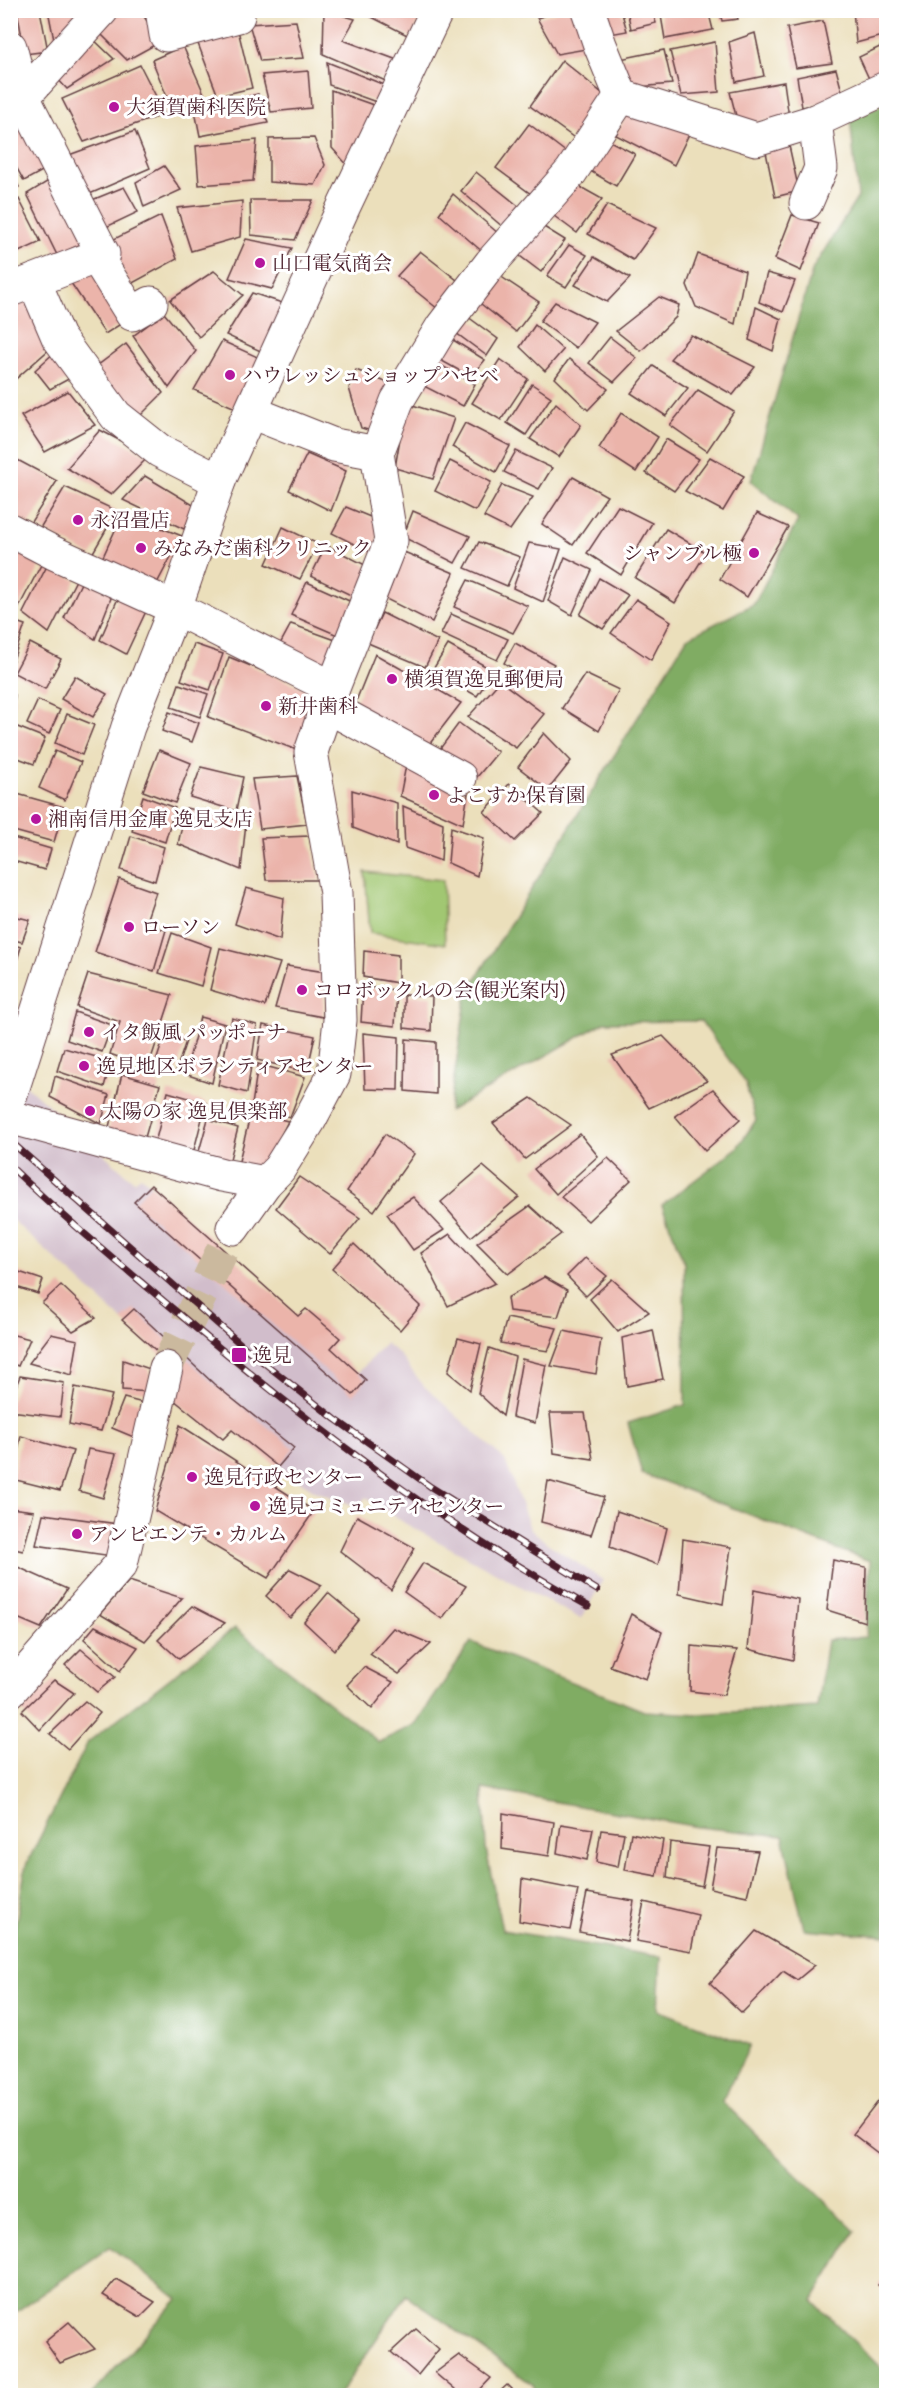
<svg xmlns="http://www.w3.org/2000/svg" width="897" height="2406" font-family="Cardo,'Noto Serif JP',serif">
<rect width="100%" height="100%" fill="#fff"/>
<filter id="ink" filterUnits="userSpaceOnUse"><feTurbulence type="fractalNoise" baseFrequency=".0167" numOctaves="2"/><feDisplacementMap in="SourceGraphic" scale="12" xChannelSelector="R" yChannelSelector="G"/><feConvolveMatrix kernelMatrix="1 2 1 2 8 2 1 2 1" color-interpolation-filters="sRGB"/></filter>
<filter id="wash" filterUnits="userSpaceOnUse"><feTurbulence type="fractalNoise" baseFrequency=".008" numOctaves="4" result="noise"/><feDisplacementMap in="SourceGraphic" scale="24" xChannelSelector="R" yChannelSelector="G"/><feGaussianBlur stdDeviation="1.35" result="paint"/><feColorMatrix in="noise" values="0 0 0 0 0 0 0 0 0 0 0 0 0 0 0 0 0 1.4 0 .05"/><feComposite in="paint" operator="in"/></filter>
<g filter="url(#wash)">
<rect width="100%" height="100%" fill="#ebdfbb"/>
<!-- industrial -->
<polygon fill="#d1bdcb" points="11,1072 134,1181 141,1176 297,1316 306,1309 340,1338 331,1348 358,1373 385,1343 398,1353 424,1386 505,1460 530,1528 547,1543 603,1580 581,1619 406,1524 366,1497 358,1507 315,1491 278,1467 232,1430 223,1439 174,1400 181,1373 11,1219"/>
<!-- green -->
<polygon fill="#a1c772" stroke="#76734e" stroke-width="1.5" points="365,872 443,880 445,944 370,933"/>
<!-- forest -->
<path fill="#80ac64" stroke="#656648" stroke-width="1.5" d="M886,103V219L884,220L886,250V1203L883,1223L886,1243V1936L804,1929L783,1836L698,1827L483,1789L486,1849L502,1930L661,1957L658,2010L750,2046L722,2101L855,2231L813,2301L886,2373V2395H534L533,2385L406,2295L339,2395H91L178,2299L110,2247L17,2311H11V1950L26,1865L88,1742L235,1628L379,1742L416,1724L471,1642L644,1711L698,1714L817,1707L827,1640L866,1637L870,1561C793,1534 719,1500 642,1474L628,1423L685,1405L684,1263L662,1205L737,1148L756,1120L745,1082L701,1021L605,1022L449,1111L467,993L687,638L754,604L798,520L751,481L813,268L858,197L850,118Z"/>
<g id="blocks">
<!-- building -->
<g fill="#ebb4aa">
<polygon points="17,10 40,10 48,51 25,54"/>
<polygon points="48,10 86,10 55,45"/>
<polygon points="123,10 140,10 160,42 127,60 99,32"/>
<polygon points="324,10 355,19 343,40 400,61 388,82 323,54"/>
<polygon points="358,10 411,10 422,15 411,37"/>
<polygon points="563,10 575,10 592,48 557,54 537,18"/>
<polygon points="598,10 621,10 627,31 605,35"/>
<polygon points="627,10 652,10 656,23 631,29"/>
<polygon points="660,10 708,10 713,30 665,39"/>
<polygon points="719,10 736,10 738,19 722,21"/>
<polygon points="739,10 771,10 771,12 740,16"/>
<polygon points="853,10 886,10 886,35 856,43"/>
<polygon points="296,21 304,58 260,61 249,24"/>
<polygon points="823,21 832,63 796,68 787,28"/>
<polygon points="238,30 252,88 218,96 197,41"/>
<polygon points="755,33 764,76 736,82 729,42"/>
<polygon points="90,36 114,59 67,89 56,77"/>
<polygon points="715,42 719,92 681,95 670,51"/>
<polygon points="886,44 886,76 871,83 859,57"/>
<polygon points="183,46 206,98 172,109 152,60"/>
<polygon points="664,50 672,84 626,88 620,59"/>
<polygon points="562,60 609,99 580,142 530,106"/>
<polygon points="327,62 387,86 379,103 329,85"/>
<polygon points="140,65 165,114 84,142 62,99"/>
<polygon points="836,69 844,99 802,107 797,77"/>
<polygon points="308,71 311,108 271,112 262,75"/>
<polygon points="784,82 789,118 738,124 730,92"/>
<polygon points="331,90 379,107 350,168 332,148"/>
<polygon points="258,94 268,123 200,136 195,111"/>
<polygon points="630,109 691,130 674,165 616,135"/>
<polygon points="19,110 48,168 24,181 10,156 10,115"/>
<polygon points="529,124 571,156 535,197 496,168"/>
<polygon points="135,131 150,168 85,196 69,155"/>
<polygon points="314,138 325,165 315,185 269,182 269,139"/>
<polygon points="606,139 635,154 616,186 585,168"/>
<polygon points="257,140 253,181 199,185 196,146"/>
<polygon points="788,141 799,191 775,197 765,147"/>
<polygon points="164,166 181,190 144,207 136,182"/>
<polygon points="10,170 19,187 10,192"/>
<polygon points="476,172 521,208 504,228 461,191"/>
<polygon points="50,180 88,241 57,255 27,194"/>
<polygon points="575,184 602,199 577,233 550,213"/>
<polygon points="124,187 138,212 100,230 92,200"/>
<polygon points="453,194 499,234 485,254 439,214"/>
<polygon points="19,199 41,242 12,255 10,204"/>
<polygon points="250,200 313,200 295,240 251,235"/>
<polygon points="242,201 240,237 191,251 177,208"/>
<polygon points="607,205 656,228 633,260 588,234"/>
<polygon points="792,215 819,223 801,271 775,259"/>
<polygon points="161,216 177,259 129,285 110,241"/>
<polygon points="539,224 565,240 541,272 516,253"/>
<polygon points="246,239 292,248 272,289 229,278"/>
<polygon points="569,245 587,255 566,287 547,276"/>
<polygon points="420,251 462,284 443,313 397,276"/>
<polygon points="698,254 745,271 735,324 696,307 687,285"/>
<polygon points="594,257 630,278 607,302 575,285"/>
<polygon points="92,267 127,320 105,334 67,277"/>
<polygon points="214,271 243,295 199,337 170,300"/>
<polygon points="767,273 795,281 783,312 759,302"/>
<polygon points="497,274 539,302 516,332 476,300"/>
<polygon points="252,293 291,306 267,354 226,335"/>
<polygon points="659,297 679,305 676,317 641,351 616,331"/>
<polygon points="25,298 53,346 10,384 10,302"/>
<polygon points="555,302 595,322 576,348 540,321"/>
<polygon points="756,307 781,319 773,351 749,340"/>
<polygon points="164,313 196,351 169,388 133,336"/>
<polygon points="464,314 498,339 487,356 452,330"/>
<polygon points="535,325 563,350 545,371 520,347"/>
<polygon points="691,335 755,367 733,395 670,359"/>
<polygon points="447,336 485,360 471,377 433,356"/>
<polygon points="881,336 886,336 886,365 885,365"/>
<polygon points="610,337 637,358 614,382 589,363"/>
<polygon points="222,341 264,360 240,410 194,390"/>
<polygon points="126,344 163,393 135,421 93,369"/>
<polygon points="56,351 76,375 50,389 35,370"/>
<polygon points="500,359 528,379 501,420 472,403"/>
<polygon points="569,359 608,389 588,410 555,378"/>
<polygon points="431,360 475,384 463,406 416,382"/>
<polygon points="653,366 688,388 666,416 631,393"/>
<polygon points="356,370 393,385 375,432 361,428 349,388"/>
<polygon points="532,384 551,397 526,435 507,423"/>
<polygon points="698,390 734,411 707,451 670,425"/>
<polygon points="68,391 95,425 45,452 21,416"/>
<polygon points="406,403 454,418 433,479 395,468"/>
<polygon points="556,403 581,425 559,457 530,439"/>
<polygon points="621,413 658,437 636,472 599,448"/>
<polygon points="465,423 510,446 496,472 452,447"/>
<polygon points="100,430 149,456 111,495 67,468"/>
<polygon points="666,439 699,459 674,491 646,473"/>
<polygon points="516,451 552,468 539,489 504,472"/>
<polygon points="307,454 346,471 331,511 289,490"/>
<polygon points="10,456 57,481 29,525 10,514"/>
<polygon points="710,457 744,476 723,511 685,491"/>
<polygon points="450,461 491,482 475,511 435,491"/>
<polygon points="145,476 195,506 184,529 123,500"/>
<polygon points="573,477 607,496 573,545 542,524"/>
<polygon points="502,485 533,497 510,530 484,517"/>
<polygon points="65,487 117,511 91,556 40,528"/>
<polygon points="618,506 652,523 621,575 587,553"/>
<polygon points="346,507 380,521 374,554 332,533"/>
<polygon points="413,511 470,536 455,563 403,537"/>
<polygon points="123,513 182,536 155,587 102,559"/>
<polygon points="757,513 788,527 747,597 720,579"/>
<polygon points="283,527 318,544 300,579 266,564"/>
<polygon points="666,529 706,553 675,603 635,578"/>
<polygon points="479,542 520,557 507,586 465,568"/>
<polygon points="529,543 561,549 543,602 513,588"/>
<polygon points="326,545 371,568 357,598 311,576"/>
<polygon points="10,546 43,561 18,609 10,604"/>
<polygon points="404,552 454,573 432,622 386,599"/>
<polygon points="565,557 592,570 572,615 548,601"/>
<polygon points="47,566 76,580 49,633 23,613"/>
<polygon points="599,578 628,595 603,629 580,615"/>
<polygon points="83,579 113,593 95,639 64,618"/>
<polygon points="468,580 528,606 513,633 454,607"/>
<polygon points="307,582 356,604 342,637 291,615"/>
<polygon points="119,596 148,607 126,654 100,640"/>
<polygon points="636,599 671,621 651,660 611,633"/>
<polygon points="382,613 438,641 425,667 368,643"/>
<polygon points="451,614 508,639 497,660 441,634"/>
<polygon points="10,620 25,625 13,660 10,659"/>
<polygon points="291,624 341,642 325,674 278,648"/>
<polygon points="30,643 61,659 45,689 14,673"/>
<polygon points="515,643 554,664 541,687 504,663"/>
<polygon points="194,644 223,654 210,690 181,680"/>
<polygon points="448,645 494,671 477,696 432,671"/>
<polygon points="375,654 461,703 428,746 354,706"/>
<polygon points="229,657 323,696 302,752 208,717"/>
<polygon points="585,674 619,690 599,731 562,708"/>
<polygon points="75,676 107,694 93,717 61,699"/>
<polygon points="500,681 544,714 516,748 468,717"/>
<polygon points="179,684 208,694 200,717 171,707"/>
<polygon points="10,695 15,695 12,718 10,718"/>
<polygon points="38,700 60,710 49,734 27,724"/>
<polygon points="169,712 199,723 192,742 162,731"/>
<polygon points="67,714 94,725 82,755 55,743"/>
<polygon points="459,723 498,752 477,777 439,750"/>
<polygon points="15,726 45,738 34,764 10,755 10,737"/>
<polygon points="544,733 571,761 548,790 518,767"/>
<polygon points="159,750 191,763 175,803 143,791"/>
<polygon points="55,751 81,762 65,800 39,788"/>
<polygon points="406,765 468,793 463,824 400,796"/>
<polygon points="201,767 243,777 236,811 190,797"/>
<polygon points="297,776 307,824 260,829 252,779"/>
<polygon points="509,784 543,813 515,841 484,812"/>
<polygon points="352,790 397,803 397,845 353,828"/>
<polygon points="10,792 64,807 54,842 10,830"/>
<polygon points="143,796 175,808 165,842 132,831"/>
<polygon points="403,806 443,823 441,861 405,848"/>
<polygon points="186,808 246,822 241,870 178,844"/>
<polygon points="451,827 484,838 477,876 448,863"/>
<polygon points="131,836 164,847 155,881 121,870"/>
<polygon points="309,836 319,880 266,880 261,838"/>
<polygon points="10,837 51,849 45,870 10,860"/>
<polygon points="119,879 156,892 145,924 166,930 154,971 95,952"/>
<polygon points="246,888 284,898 280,940 235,924"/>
<polygon points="10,915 30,920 22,942 10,939"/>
<polygon points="172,933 211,947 201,986 159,973"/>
<polygon points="10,944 21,947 11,980 10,979"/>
<polygon points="220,948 280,963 265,1006 210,990"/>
<polygon points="364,951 398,955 398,983 363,977"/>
<polygon points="287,966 325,972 323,1017 275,1008"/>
<polygon points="88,974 172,995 148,1068 110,1054 120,1022 77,1007"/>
<polygon points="363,987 397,990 395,1026 361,1022"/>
<polygon points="404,995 432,996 431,1031 404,1028"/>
<polygon points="75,1012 112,1025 102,1052 67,1040"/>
<polygon points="200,1017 225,1024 212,1083 185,1074"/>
<polygon points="232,1018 257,1025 247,1093 218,1085"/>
<polygon points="263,1025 315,1036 307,1072 257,1060"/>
<polygon points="363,1033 399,1037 398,1090 365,1089"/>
<polygon points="663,1036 707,1081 649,1108 612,1055"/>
<polygon points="164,1037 186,1041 175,1074 154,1068"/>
<polygon points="406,1039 436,1042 436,1094 405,1091"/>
<polygon points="64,1048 111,1061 104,1087 57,1071"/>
<polygon points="258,1064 305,1077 290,1117 252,1105"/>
<polygon points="122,1074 160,1085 144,1141 108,1131"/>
<polygon points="55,1076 109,1095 101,1124 50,1097"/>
<polygon points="713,1089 740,1119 705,1151 675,1116"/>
<polygon points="168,1092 206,1103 193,1154 155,1143"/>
<polygon points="531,1098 571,1125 525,1159 493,1123"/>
<polygon points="251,1112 288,1121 263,1171 238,1165"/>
<polygon points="208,1119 238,1128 229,1163 198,1155"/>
<polygon points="385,1134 414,1154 374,1211 347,1191"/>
<polygon points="580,1134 598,1156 556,1194 534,1169"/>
<polygon points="608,1158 631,1180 588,1221 561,1197"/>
<polygon points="483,1166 519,1197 471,1237 441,1202"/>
<polygon points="299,1177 360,1218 330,1254 276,1208"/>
<polygon points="151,1185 298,1316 306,1309 340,1338 331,1348 366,1380 353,1395 134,1202"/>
<polygon points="413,1197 444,1230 413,1250 387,1214"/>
<polygon points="530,1206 561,1234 508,1274 477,1243"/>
<polygon points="450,1234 495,1283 448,1306 421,1253"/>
<polygon points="354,1244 420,1306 400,1330 332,1269"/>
<polygon points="585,1258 607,1276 586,1296 567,1276"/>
<polygon points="10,1269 43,1280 38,1294 10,1285"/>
<polygon points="544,1277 567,1290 558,1317 509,1311 507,1298"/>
<polygon points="612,1279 649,1312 618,1332 590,1299"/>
<polygon points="61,1285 96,1318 73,1331 42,1303"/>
<polygon points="134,1309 214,1384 294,1448 278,1467 232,1430 223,1439 174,1400 181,1373 122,1320"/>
<polygon points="507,1318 557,1328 548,1351 500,1343"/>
<polygon points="653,1330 663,1379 627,1386 622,1338"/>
<polygon points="564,1331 601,1339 596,1374 551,1366"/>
<polygon points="10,1334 30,1339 18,1366 10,1363"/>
<polygon points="51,1334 78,1340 72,1375 29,1363"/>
<polygon points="458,1338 481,1344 470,1390 448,1372"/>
<polygon points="489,1348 515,1357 503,1416 478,1393"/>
<polygon points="522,1359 546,1365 535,1423 512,1417"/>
<polygon points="123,1360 150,1369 149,1392 122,1390"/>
<polygon points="20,1376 64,1383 60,1417 10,1411 10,1402"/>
<polygon points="75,1387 112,1395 101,1431 69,1424"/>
<polygon points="124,1398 143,1403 136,1438 112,1428"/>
<polygon points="550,1413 585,1413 593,1459 554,1453"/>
<polygon points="180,1425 314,1511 268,1578 155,1511"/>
<polygon points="21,1436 73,1451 60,1491 12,1479"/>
<polygon points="88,1449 116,1454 103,1498 79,1491"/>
<polygon points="548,1481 604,1497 591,1535 541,1522"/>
<polygon points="10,1508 34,1511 23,1551 10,1548"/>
<polygon points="617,1511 667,1528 658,1565 610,1547"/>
<polygon points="43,1514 118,1524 112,1556 36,1545"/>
<polygon points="357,1516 415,1548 391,1590 340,1551"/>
<polygon points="683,1539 731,1547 723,1604 679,1594"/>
<polygon points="833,1560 866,1567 865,1622 827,1610"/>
<polygon points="423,1563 466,1586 442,1619 404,1592"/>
<polygon points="11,1564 67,1589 41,1628 10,1615"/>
<polygon points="290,1569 322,1585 290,1618 266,1596"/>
<polygon points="129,1581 182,1598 145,1641 100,1614"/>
<polygon points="754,1590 798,1599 793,1660 748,1649"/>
<polygon points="328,1593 359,1619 334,1650 304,1622"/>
<polygon points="192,1606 225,1623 179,1659 158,1640"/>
<polygon points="631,1614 662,1632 646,1679 610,1666"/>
<polygon points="95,1626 138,1647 120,1671 84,1639"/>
<polygon points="393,1628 431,1644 399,1674 370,1654"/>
<polygon points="691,1646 737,1650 724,1695 690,1691"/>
<polygon points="81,1649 115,1677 97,1692 65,1665"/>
<polygon points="364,1667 393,1682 372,1709 347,1685"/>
<polygon points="54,1680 74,1693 40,1730 22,1711"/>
<polygon points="85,1701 100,1713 68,1749 50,1734"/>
<polygon points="503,1813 554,1822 549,1856 502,1849"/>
<polygon points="561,1824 593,1829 587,1860 557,1853"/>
<polygon points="601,1830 624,1833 618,1867 596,1862"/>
<polygon points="631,1833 663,1840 657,1876 625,1870"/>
<polygon points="670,1842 709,1847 702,1886 667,1878"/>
<polygon points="717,1848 758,1851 747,1896 710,1888"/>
<polygon points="522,1879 578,1890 570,1930 519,1921"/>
<polygon points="587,1893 634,1901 627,1941 579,1932"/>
<polygon points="644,1902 698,1915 691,1951 636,1941"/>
<polygon points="756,1931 815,1965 797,1980 783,1971 742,2013 710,1983"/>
<polygon points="880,2099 886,2104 886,2153 883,2157 853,2134"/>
<polygon points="886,2277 886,2293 878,2285"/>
<polygon points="116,2279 155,2302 140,2317 103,2295"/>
<polygon points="69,2322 95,2349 60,2363 45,2342"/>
<polygon points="416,2329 439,2349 418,2375 391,2352"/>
<polygon points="459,2355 491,2378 474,2396 462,2396 435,2373"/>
<polygon points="507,2385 518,2396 495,2396"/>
</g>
</g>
</g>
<g filter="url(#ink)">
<use href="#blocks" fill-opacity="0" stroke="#623c41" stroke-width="1.5"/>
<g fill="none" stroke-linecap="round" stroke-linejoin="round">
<!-- minor-tunnel -->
<polyline stroke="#cbb99e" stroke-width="33" stroke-dasharray="33 16" stroke-linecap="butt" points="166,1368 233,1228"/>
<!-- minor casing -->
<g stroke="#623c41" stroke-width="35">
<g id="minor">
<polyline points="162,10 166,35 238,16"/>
<polyline points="588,10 600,45 621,96 756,139 815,121 886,88"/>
<polyline points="10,47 23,97 103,254 10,290"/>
<polyline points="10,104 23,97 102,10"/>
<polyline points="806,203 821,168 815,121"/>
<polyline points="96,256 132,314 151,303"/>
<polyline points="34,281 58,337 116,416 160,451 219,481"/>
<polyline points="251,412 334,445 377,453"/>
<polyline points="10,530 54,553 175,608 333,688"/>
<polyline points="327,706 460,778"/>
<polyline points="10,1097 128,727 175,608 219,481 343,208 437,10"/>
<polyline points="10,1117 222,1175 265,1183"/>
<polyline points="233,1228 265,1183 279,1169 309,1121 334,1074 340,1020 336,893 311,752 333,688 391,541 377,453 397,401 442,327 491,263 571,172 621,96"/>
<polyline points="10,1691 121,1564 166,1368"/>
</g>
</g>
<!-- minor -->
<use href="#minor" stroke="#fff" stroke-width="33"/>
<!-- rail casing -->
<g stroke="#4a1f2b" stroke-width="7">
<g id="rail">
<polyline points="10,1141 244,1347 335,1419 431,1487 597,1590"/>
<path d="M10,1166C64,1218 121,1265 178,1313C306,1422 441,1525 588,1606"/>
</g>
</g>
<!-- rail -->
<use href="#rail" stroke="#fff" stroke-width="4.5" stroke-dasharray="14" stroke-linecap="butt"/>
</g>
</g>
<!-- markers -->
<g fill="#b5179e" stroke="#fff" stroke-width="2">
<circle cx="114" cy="107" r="6"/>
<circle cx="260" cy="263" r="6"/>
<circle cx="230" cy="375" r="6"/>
<circle cx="78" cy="520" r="6"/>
<circle cx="141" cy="548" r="6"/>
<circle cx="754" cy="553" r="6"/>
<circle cx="392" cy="679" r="6"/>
<circle cx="266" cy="706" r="6"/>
<circle cx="434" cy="795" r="6"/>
<circle cx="36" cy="819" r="6"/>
<circle cx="129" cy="927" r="6"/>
<circle cx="302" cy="990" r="6"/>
<circle cx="89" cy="1032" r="6"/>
<circle cx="84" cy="1066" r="6"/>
<circle cx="90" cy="1111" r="6"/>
<rect x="231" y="1347" width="16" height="16" rx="3"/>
<circle cx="192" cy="1477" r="6"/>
<circle cx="255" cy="1506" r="6"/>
<circle cx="77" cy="1534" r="6"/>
</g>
<g text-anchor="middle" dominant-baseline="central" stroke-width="6" stroke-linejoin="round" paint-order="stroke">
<!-- poi labels -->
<g font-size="20" fill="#4a1f2b" stroke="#fff" text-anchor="start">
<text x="126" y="107">大須賀歯科医院</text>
<text x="272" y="263">山口電気商会</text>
<text x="242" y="375">ハウレッシュショップハセベ</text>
<text x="90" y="520">永沼畳店</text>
<text x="153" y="548">みなみだ歯科クリニック</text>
<text x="742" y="553" text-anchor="end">シャンブル極</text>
<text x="404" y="679">横須賀逸見郵便局</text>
<text x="278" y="706">新井歯科</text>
<text x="446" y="795">よこすか保育園</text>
<text x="48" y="819">湘南信用金庫 逸見支店</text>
<text x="141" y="927">ローソン</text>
<text x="314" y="990">コロボックルの会(観光案内)</text>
<text x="101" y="1032">イタ飯風 パッポーナ</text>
<text x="96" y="1066">逸見地区ボランティアセンター</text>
<text x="102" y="1111">太陽の家 逸見倶楽部</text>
<text x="252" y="1355">逸見</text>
<text x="204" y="1477">逸見行政センター</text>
<text x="267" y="1506">逸見コミュニティセンター</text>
<text x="89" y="1534">アンビエンテ・カルム</text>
</g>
</g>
<!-- margin -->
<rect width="897" height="2406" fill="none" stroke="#fff" stroke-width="36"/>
</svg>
